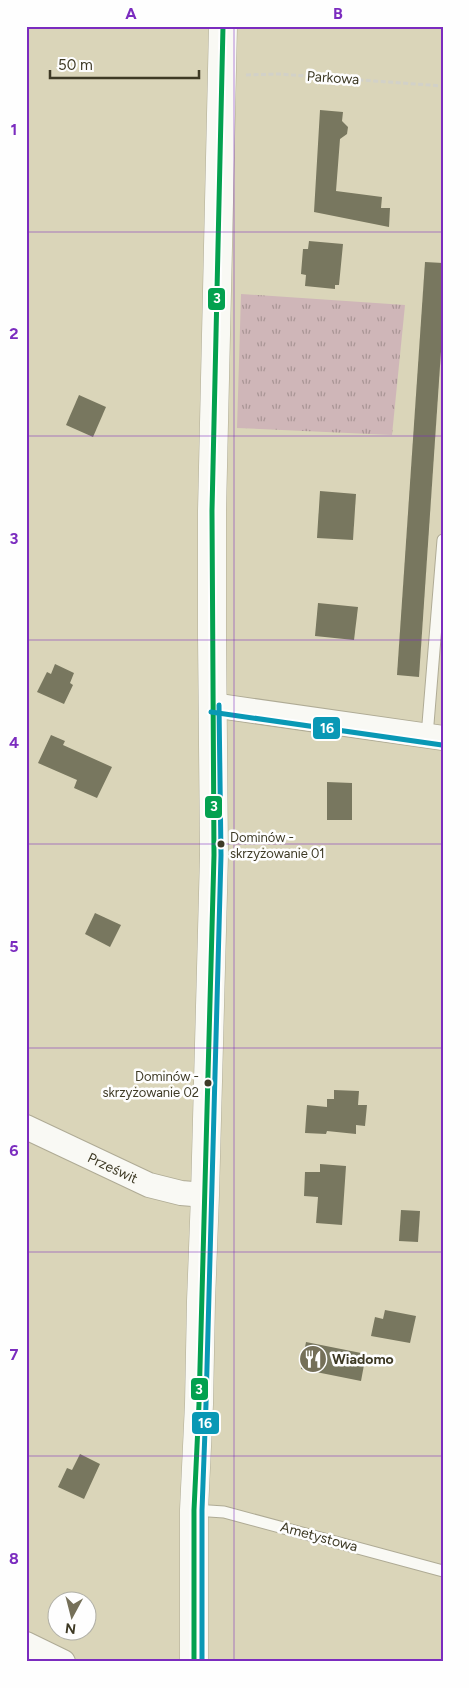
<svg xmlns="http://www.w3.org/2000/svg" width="469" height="1688" font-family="Figtree,sans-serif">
<defs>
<pattern id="grass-tufts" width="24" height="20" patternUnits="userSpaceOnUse" patternTransform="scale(1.25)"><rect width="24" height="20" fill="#cfb6b8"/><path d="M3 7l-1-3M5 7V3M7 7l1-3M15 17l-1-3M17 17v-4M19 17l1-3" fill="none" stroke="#a99595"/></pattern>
</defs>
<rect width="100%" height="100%" fill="#dad5b9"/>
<!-- grass -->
<polygon fill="url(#grass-tufts)" points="241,294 405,305 392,435 237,428"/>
<!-- building -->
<g fill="#78775f">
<polygon points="320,110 343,112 342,121 348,127 347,134 340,139 336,191 382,197 381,208 390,208 389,227 314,212"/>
<polygon points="309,241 343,244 339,285 335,285 335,289 305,286 306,275 301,274 303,249 308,249"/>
<polygon points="425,262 443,263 443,322 419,677 397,675"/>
<polygon points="79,395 106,407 93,437 66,425"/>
<polygon points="320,491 356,494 353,540 317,538"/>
<polygon points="318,603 358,607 354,640 315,636"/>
<polygon points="55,664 74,673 70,683 73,685 64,704 37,692 47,672 51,674"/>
<polygon points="51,735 65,741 63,745 112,767 97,798 74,788 77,780 38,763"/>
<polygon points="327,782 352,783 352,820 327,820"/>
<polygon points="95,913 121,925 110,947 85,934"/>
<polygon points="334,1090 359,1091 358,1105 367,1105 365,1126 356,1125 356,1134 327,1131 326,1134 305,1133 307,1105 327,1107 327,1099 334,1099"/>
<polygon points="320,1164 346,1166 342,1225 316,1223 318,1197 304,1196 305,1172 320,1172"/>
<polygon points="401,1210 420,1211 418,1242 399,1241"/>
<polygon points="385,1310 416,1316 410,1343 371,1336 375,1317 383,1319"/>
<polygon points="306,1342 366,1354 361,1381 301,1369"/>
<polygon points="80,1454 100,1464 84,1499 58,1487 67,1468 72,1470"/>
</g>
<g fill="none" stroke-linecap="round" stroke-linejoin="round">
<!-- service casing -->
<g stroke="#afab95" stroke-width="13">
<g id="service">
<polyline points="427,736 443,540"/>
<polyline points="194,1510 224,1512 443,1571"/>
</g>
</g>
<!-- minor casing -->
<g stroke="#afab95" stroke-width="26">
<g id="minor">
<polyline points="212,705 443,738"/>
<path id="s1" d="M26,1127L149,1185L181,1193L205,1195"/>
<polyline points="26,1644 63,1662"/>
</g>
</g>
<!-- tertiary casing -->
<g stroke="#afab95" stroke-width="29">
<polyline id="tertiary" points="194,1662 194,1510 199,1404 201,1301 205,1195 214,855 212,634 212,511 223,26"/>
</g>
<!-- path -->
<polyline stroke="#d2d1c8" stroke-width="3" stroke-dasharray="5 2.5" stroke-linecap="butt" points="246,75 279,74 443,86"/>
<!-- service -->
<use href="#service" stroke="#f9f9f4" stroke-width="11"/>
<!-- minor -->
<use href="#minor" stroke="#f9f9f4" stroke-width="24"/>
<!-- tertiary -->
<use href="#tertiary" stroke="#f9f9f4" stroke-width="28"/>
<!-- bus-1 casing -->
<g stroke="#fefefe" stroke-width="9">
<polyline id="bus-1" points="194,1662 194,1510 199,1404 214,855 212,511 223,26"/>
</g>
<!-- bus-2 casing -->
<g stroke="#fefefe" stroke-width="9">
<g id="bus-2">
<polyline points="211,712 442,745"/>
<polyline points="202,1662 202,1510 206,1404 221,855 219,705"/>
</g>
</g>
<!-- bus-1 -->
<use href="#bus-1" stroke="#03a14f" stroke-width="5"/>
<!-- bus-2 -->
<use href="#bus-2" stroke="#0998b5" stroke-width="5"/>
</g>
<!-- grid -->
<path fill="none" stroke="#7b2cbf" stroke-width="1" stroke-opacity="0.55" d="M234,26V1662M26,232H443M26,436H443M26,640H443M26,844H443M26,1048H443M26,1252H443M26,1456H443"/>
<!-- icons -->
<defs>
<g id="restaurant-disc" transform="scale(1.4375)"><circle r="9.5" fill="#757059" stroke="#fefefe"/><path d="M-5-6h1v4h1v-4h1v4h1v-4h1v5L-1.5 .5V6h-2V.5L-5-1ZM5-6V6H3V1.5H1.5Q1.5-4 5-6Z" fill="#fff"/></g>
</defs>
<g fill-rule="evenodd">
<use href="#restaurant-disc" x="313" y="1359"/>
</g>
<!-- markers -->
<g fill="#3e3a25" stroke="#fefefe" stroke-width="2">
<circle cx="221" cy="844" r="4.5"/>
<circle cx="208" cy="1083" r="4.5"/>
</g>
<g text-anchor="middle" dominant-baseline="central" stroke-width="5" stroke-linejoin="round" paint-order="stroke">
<!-- bus labels -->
<g font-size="13" fill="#3e3a25" stroke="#fefefe" text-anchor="start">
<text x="230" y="837">Dominów -<tspan x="230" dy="16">skrzyżowanie 01</tspan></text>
<text x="199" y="1076" text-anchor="end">Dominów -<tspan x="199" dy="16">skrzyżowanie 02</tspan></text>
</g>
<!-- street labels -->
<g font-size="14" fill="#3e3a25" stroke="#fefefe">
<text transform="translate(333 78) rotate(4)">Parkowa</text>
<text stroke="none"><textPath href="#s1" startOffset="96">Prześwit</textPath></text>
<text transform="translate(319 1537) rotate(15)">Ametystowa</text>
</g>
<!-- poi labels -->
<g font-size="14" font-weight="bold" fill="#3e3a25" stroke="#fefefe" text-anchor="start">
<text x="332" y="1359">Wiadomo</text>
</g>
</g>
<g stroke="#fefefe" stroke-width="2">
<rect x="207" y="287" width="19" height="24" rx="5" fill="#03a14f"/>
<rect x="312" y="716" width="29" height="24" rx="5" fill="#0998b5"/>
<rect x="204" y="795" width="19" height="24" rx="5" fill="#03a14f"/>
<rect x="190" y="1377" width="19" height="24" rx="5" fill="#03a14f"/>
<rect x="191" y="1411" width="29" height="24" rx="5" fill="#0998b5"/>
</g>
<g font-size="14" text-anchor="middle" font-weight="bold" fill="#fff">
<text x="217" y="303">3</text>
<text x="327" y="733">16</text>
<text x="214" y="811">3</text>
<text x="199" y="1394">3</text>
<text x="205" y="1428">16</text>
</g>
<!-- border -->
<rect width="469" height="1688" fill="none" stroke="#fefefe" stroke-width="55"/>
<!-- north arrow -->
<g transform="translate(72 1616) rotate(187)"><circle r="24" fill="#fefefe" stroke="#b1b0a7"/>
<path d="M0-4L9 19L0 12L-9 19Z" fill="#757059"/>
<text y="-8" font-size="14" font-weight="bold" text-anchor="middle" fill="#3e3a25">N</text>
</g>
<!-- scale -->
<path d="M50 70v8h149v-8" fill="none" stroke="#3e3a25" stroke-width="2.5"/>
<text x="58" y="70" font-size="15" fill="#3e3a25" stroke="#fefefe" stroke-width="4" paint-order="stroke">50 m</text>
<rect x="28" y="28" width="414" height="1632" fill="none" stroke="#7b2cbf" stroke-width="2"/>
<g font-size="16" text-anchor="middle" font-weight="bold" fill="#7b2cbf">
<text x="131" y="19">A</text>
<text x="338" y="19">B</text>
<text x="14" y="135">1</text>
<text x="14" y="339">2</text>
<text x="14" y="544">3</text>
<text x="14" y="748">4</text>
<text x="14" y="952">5</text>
<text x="14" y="1156">6</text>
<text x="14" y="1360">7</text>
<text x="14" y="1564">8</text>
</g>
</svg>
